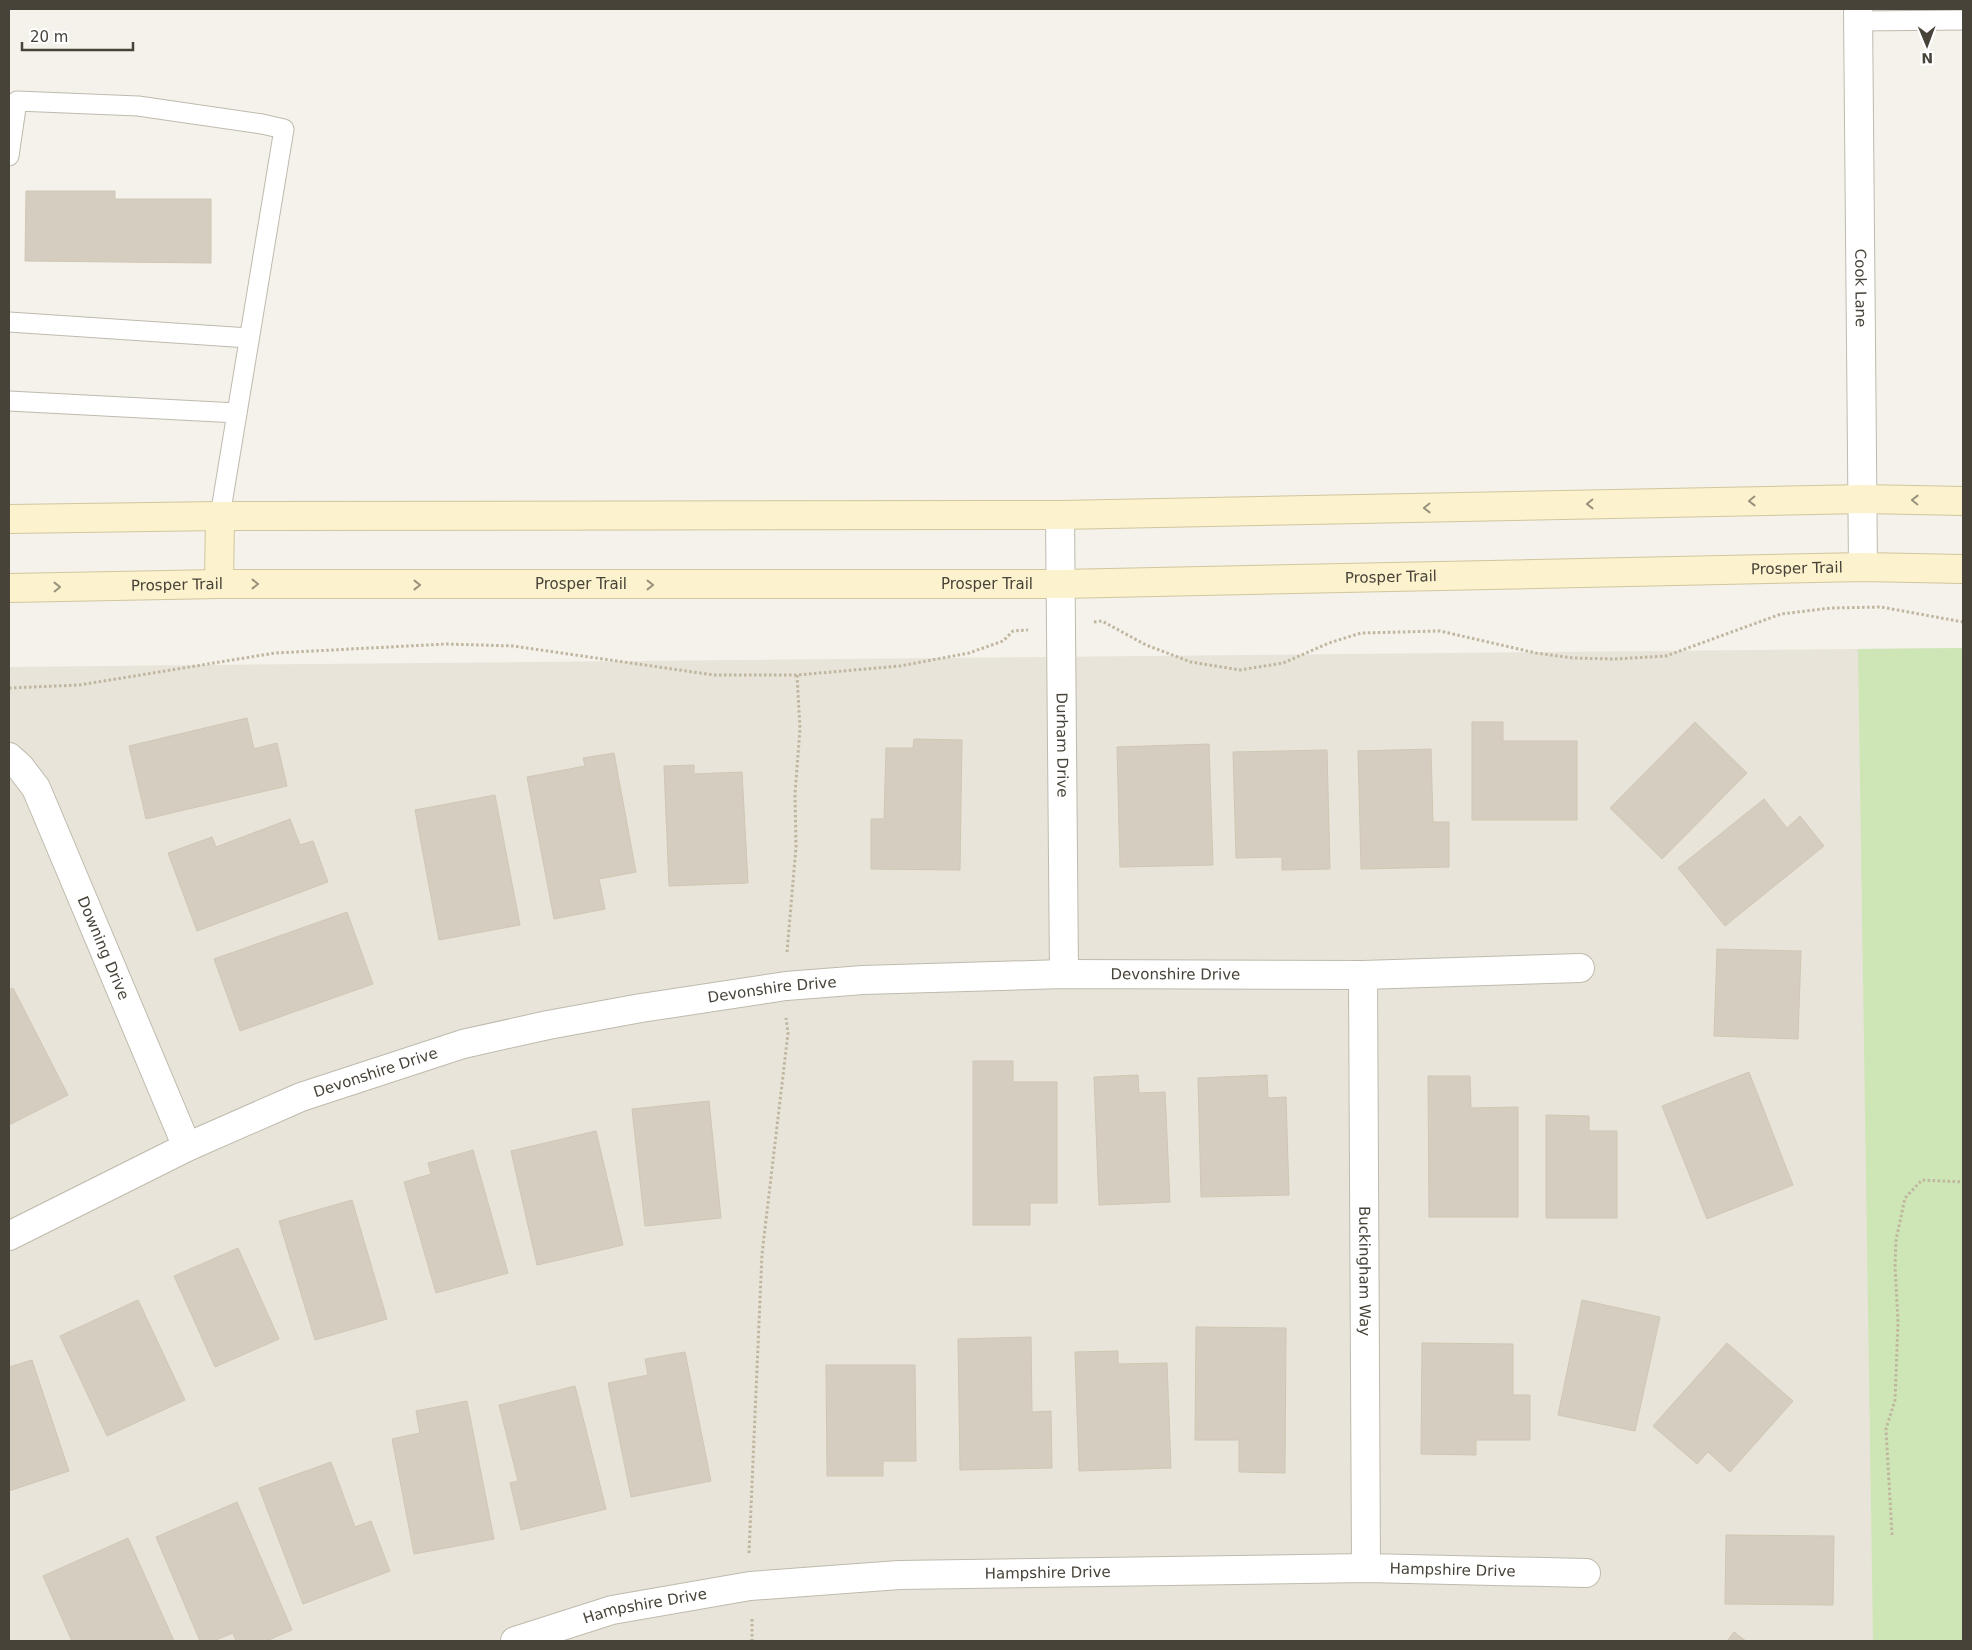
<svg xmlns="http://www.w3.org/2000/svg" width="1972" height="1650" font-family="'DejaVu Sans',sans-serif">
<rect width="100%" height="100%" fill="#f4f2eb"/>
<!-- residential -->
<polygon fill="#e8e4d9" points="1963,648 1963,1641 9,1641 9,667"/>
<!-- green -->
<polygon fill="#cee6b6" points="1963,648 1963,1641 1873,1641 1858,649"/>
<!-- building -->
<g fill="#d5cec0" stroke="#d0c6b4">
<polygon points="26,191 115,191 115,199 211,199 211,263 25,261"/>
<polygon points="247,718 254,749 277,743 287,786 146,819 129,746"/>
<polygon points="1472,722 1503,722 1503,741 1577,741 1577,820 1472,820"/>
<polygon points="1695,722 1747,773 1662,859 1610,808"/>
<polygon points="914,739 962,740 960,870 871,869 871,819 884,819 886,748 913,748"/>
<polygon points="1209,744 1213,865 1120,867 1117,747"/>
<polygon points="1431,749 1433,822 1449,822 1449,867 1361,869 1358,751"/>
<polygon points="1327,750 1330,869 1282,870 1282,857 1236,858 1233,752"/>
<polygon points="614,753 636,872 599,879 605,909 554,919 527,777 585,766 583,758"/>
<polygon points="694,765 694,774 742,772 748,883 669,886 664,766"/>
<polygon points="495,795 520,925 439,940 415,810"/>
<polygon points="1764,799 1787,828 1800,816 1824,846 1725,926 1678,868"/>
<polygon points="290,819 300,845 313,841 328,882 197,931 168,853 212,837 216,847"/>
<polygon points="347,912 373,984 240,1031 214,959"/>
<polygon points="1717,949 1801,951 1798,1039 1714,1036"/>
<polygon points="13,988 68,1095 9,1125 9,990"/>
<polygon points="973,1061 1013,1061 1013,1082 1057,1082 1057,1203 1030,1203 1030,1225 973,1225"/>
<polygon points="1749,1072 1793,1185 1707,1219 1662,1106"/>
<polygon points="1138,1075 1139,1093 1165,1092 1170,1202 1099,1205 1094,1077"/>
<polygon points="1267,1075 1268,1098 1286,1097 1289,1195 1201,1197 1198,1078"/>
<polygon points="1428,1076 1470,1076 1471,1108 1518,1107 1518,1217 1429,1217"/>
<polygon points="709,1101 721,1218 645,1226 632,1109"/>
<polygon points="1546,1115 1589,1116 1589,1131 1617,1131 1617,1218 1546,1218"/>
<polygon points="596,1131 623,1245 537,1265 511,1151"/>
<polygon points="473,1150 508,1273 436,1293 404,1182 431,1174 428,1163"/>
<polygon points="352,1200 387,1319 315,1340 279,1221"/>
<polygon points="238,1248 279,1339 215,1367 174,1276"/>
<polygon points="138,1300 185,1400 107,1436 60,1336"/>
<polygon points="1582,1300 1660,1317 1635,1431 1558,1415"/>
<polygon points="1196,1327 1286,1328 1285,1473 1239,1472 1239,1440 1195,1440"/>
<polygon points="1031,1337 1032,1412 1051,1411 1052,1468 960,1470 958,1339"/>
<polygon points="1422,1343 1513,1344 1513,1395 1530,1395 1530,1440 1476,1440 1476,1455 1421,1454"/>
<polygon points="1727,1343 1793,1401 1730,1472 1708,1452 1697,1464 1653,1426"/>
<polygon points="1118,1351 1118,1364 1167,1363 1171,1468 1079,1471 1075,1352"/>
<polygon points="685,1352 711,1481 631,1497 608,1383 648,1375 645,1359"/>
<polygon points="32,1360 69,1471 9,1491 9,1367"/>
<polygon points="826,1365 915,1365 916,1461 883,1461 883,1476 827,1476"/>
<polygon points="575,1386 606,1509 521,1530 510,1483 518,1481 499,1405"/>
<polygon points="467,1401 494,1539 414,1554 392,1439 420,1433 416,1411"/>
<polygon points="331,1462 355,1527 371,1521 390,1571 303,1604 259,1488"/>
<polygon points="237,1502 292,1630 266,1641 236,1641 233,1633 213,1641 200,1641 156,1537"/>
<polygon points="1726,1535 1834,1536 1833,1605 1725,1604"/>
<polygon points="128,1538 174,1641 72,1641 43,1576"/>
<polygon points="1734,1632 1746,1641 1727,1641"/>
</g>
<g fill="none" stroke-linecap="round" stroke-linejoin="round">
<!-- lane casing -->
<g stroke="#bfbaad" stroke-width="21">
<g id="lane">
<polyline points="1858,21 1963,20"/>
<polyline points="9,156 17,101 138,106 262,124 284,129 220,516"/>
<polyline points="9,322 249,338"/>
<polyline points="9,401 237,413"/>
</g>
</g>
<!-- street casing -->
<g stroke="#bfbaad" stroke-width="30">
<g id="street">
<path id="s1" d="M1858,9L1863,567"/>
<path id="s2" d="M1060,515L1064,974"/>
<path id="s3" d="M9,757L20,767L36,788L187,1147"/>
<path id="s4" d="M1363,975L1366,1568"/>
<path id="s5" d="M9,1236L187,1147L301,1097L463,1044L548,1025L641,1008L786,986L863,980L1064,974L1363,975L1580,968"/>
<path id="s6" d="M515,1641L612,1610L750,1586L899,1575L1366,1568L1586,1573"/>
</g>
</g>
<!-- secondary casing -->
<g stroke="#d1c69d" stroke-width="30">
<g id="secondary">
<polyline points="9,519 220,516 1060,515 1863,499 1963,501"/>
<polyline points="219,584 220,516"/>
<path id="s7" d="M9,588L219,584H1062L1863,567L1963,569"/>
</g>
</g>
<!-- path -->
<g stroke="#c0b69f" stroke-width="3" stroke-dasharray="2.5 2.5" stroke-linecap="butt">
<polyline points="1094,622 1102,621 1146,645 1191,662 1240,670 1283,663 1329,643 1361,633 1440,631 1536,653 1573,658 1615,659 1666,656 1781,614 1831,608 1881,607 1963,622"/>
<polyline points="9,688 79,685 275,653 446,644 513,646 714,675 797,675 900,666 969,653 1003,641 1013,631 1028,630"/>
<polyline points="787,952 796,847 795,794 800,729 797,675"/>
<polyline points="1892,1535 1886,1429 1895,1400 1898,1322 1895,1266 1896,1240 1905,1198 1922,1180 1963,1182"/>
<polyline points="749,1553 762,1254 788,1033 786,1018"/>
<polyline points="752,1619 752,1641"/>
</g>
<!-- lane -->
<use href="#lane" stroke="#fff" stroke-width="19"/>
<!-- street -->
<use href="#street" stroke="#fff" stroke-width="28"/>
<!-- secondary -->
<use href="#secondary" stroke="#fcf2cd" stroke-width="28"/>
</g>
<!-- one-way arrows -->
<defs><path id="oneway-chevron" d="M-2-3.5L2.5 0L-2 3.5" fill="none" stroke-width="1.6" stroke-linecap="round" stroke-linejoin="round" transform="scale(1.25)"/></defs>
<g stroke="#99927c">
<use href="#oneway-chevron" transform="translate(1915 500) rotate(-179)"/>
<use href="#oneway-chevron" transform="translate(1752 501) rotate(179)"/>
<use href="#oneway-chevron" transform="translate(1590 504) rotate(179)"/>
<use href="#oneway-chevron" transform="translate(1427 508) rotate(179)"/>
<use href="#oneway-chevron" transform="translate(255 584)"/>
<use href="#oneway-chevron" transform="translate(417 585)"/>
<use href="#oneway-chevron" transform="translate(650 585)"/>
<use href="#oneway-chevron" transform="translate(57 587) rotate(-1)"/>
</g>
<g text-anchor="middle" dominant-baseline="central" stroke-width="5" stroke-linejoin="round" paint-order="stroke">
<!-- street labels -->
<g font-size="15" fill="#484339" stroke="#fff">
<text stroke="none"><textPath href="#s1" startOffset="279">Cook Lane</textPath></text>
<text stroke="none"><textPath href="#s7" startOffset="1788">Prosper Trail</textPath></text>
<text stroke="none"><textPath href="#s7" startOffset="1382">Prosper Trail</textPath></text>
<text stroke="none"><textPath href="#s7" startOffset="978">Prosper Trail</textPath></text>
<text stroke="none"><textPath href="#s7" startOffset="168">Prosper Trail</textPath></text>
<text stroke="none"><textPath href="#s7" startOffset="572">Prosper Trail</textPath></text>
<text stroke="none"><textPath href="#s2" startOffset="230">Durham Drive</textPath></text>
<text stroke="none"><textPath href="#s3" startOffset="215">Downing Drive</textPath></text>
<text stroke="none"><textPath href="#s5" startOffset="1212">Devonshire Drive</textPath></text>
<text stroke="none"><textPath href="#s5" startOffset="808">Devonshire Drive</textPath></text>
<text stroke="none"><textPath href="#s5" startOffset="402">Devonshire Drive</textPath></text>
<text stroke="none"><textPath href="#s4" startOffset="296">Buckingham Way</textPath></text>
<text stroke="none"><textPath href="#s6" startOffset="945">Hampshire Drive</textPath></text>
<text stroke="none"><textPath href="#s6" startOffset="540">Hampshire Drive</textPath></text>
<text stroke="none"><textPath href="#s6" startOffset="135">Hampshire Drive</textPath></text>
</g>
</g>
<!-- border -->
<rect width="1972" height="1650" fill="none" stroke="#484339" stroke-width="20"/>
<!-- north arrow -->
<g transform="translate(1927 45) rotate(179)" stroke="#ffffff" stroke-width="4" paint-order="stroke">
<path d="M0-4L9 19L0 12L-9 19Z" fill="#484339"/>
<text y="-8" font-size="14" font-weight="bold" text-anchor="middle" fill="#484339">N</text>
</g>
<!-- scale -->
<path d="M22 42v8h111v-8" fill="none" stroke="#484339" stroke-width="2.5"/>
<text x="30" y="42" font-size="15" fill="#484339" stroke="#ffffff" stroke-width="4" paint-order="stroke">20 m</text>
</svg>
